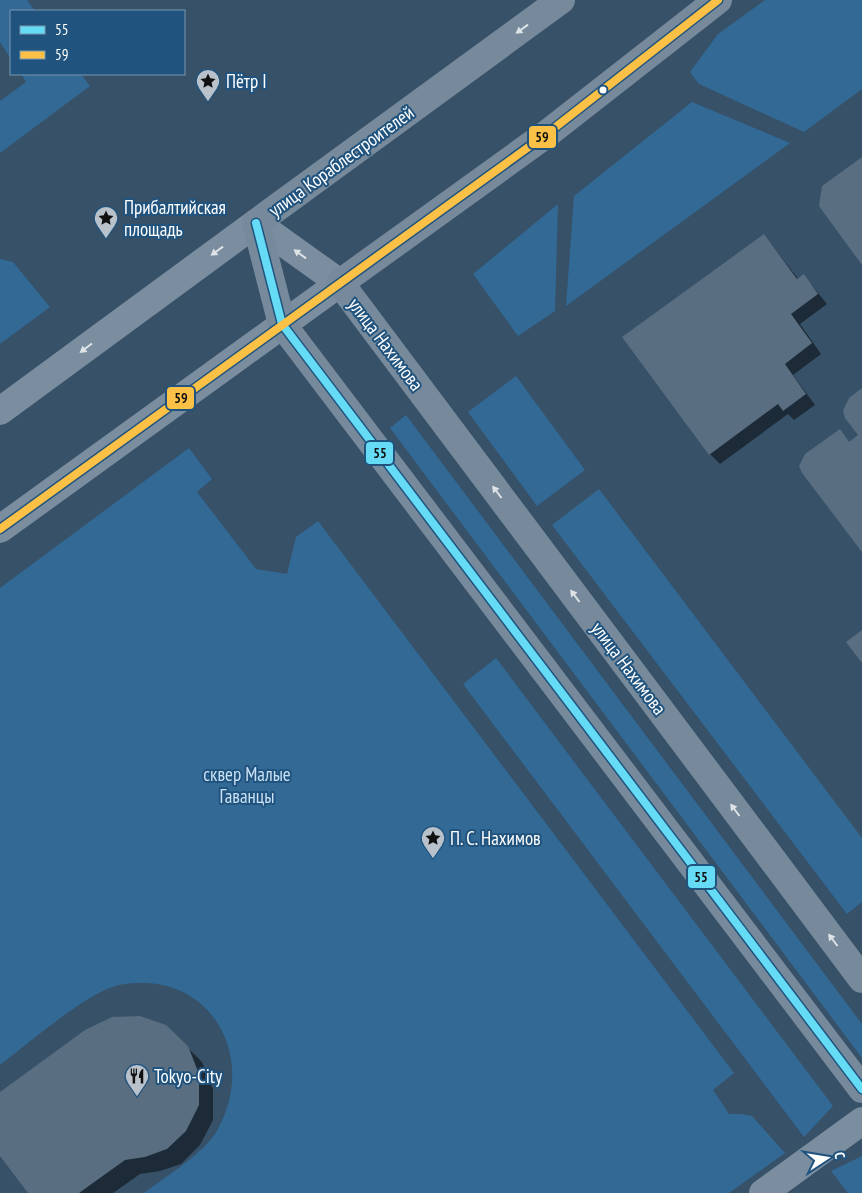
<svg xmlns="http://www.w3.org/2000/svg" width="862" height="1193" font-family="'PT Sans Narrow',sans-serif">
<rect width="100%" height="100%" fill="#365168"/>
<!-- green -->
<g fill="#336995">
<polygon points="0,0 27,0 35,11 11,11 11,59 0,42"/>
<polygon points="765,0 862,0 862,89 804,132 699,84 690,72 718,34"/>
<polygon points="21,74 81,74 90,86 0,153 0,101 26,82"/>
<polygon points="692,102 790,143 566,306 574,196"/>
<polygon points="558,204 555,311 518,336 473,274"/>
<polygon points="0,259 13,262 50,307 0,344"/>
<polygon points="516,376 585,470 537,506 468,412"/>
<polygon points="406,415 862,1024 862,1058 390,428"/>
<path d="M189,448L212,479L197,492L256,569L287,574L296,537L318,521L734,1073L713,1090L729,1114H741L752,1116L785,1153L729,1193H144C166,1176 204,1154 218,1129C259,1053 207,968 119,985C87,992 28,1044 0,1065V588Z"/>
<polygon points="599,489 862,838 862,902 847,914 552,525"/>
<polygon points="496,658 833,1106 804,1137 463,684"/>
<polygon points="862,1156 862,1193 848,1193 831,1171"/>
</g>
<!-- shadow -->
<g fill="#0007">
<polygon points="764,235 799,280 804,276 827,304 800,324 821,354 793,375 815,405 794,420 788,414 720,464 710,454"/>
<polygon points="187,1047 202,1062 213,1089 213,1120 200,1145 181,1164 160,1171 140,1174 113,1193 29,1193 0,1154 0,1094"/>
</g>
<!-- building -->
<g fill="#596e80">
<polygon points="862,157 862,265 819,206 822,186"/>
<polygon points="764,234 797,279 804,274 818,294 791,314 812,343 785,364 806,394 783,411 778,404 709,455 622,337"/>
<polygon points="862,388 862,552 802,473 799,466 805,454 840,429 849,442 858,435 845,418 843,411 849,398"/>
<polygon points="862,630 862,663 846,642"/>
<polygon points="140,1016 166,1025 188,1046 199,1074 199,1105 186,1131 167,1149 145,1157 125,1160 79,1193 28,1193 0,1156 0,1092 85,1030 112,1017"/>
</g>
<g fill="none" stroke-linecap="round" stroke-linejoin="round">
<!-- minor -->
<g stroke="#7b8e9f" stroke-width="28">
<polyline points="0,411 256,223 340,283"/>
<polyline points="763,1193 862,1121"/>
</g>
<!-- tertiary -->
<polyline stroke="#7b8e9f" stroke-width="28" points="0,529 340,283"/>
<!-- secondary -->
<g stroke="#778a9b" stroke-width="28">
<polyline points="561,0 256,223 282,324 862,1089"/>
<polyline points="718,0 548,133 340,283 862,979"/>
</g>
<!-- bus-1 casing -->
<g stroke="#20537e" stroke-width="11">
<polyline id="bus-1" points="256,223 282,324 862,1089"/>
</g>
<!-- bus-2 casing -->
<g stroke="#20537e" stroke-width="11">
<polyline id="bus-2" points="0,529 548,133 718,0"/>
</g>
<!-- bus-1 -->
<use href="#bus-1" stroke="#66dbf5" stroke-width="8"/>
<!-- bus-2 -->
<use href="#bus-2" stroke="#fbc046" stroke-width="8"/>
</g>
<!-- one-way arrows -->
<defs><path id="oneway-solid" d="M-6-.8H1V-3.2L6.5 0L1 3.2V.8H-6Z" transform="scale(1.25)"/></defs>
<g fill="#dde2e6">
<use href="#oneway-solid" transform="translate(522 29) rotate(144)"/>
<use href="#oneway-solid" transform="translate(497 492) rotate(-127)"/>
<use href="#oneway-solid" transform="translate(575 596) rotate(-127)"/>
<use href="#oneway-solid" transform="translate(735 810) rotate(-127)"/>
<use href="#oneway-solid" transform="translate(833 940) rotate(-127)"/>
</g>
<g fill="#dee3e7">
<use href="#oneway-solid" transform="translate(217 251) rotate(144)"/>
<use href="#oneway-solid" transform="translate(300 254) rotate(-144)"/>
<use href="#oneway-solid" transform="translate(86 348) rotate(143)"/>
</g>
<!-- icons -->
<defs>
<g id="sight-pin" transform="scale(1.25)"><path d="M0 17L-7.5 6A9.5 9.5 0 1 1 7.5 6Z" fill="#b9c2ca" stroke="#20537e"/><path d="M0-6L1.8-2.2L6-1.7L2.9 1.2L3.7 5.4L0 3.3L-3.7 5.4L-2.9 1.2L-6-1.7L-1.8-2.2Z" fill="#111"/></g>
<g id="restaurant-pin" transform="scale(1.25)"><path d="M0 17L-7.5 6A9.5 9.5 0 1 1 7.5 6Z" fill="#b9c2ca" stroke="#20537e"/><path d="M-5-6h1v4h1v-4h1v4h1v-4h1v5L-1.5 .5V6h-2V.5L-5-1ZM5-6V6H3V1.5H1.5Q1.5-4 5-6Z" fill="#111"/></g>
</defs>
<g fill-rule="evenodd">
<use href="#sight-pin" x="208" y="81"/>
<use href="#sight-pin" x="106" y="218"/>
<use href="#sight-pin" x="433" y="838"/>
<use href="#restaurant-pin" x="137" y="1076"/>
</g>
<!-- markers -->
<circle fill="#fff" stroke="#20537e" stroke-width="2" cx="603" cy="90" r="4.5"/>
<g text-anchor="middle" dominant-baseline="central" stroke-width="4" stroke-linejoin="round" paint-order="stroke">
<!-- poi labels -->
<g font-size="19" fill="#fff" stroke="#20537e" text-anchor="start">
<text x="226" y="81">Пётр I</text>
<text x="124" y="207">Прибалтийская<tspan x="124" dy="22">площадь</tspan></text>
<text x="450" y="838">П. С. Нахимов</text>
<text x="154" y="1076">Tokyo-City</text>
</g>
<!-- street labels -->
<g font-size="19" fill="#fff" stroke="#20537e">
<text transform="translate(341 161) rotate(-36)">улица Кораблестроителей</text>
<text transform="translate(386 344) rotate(53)">улица Нахимова</text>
<text transform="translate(629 668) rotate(53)">улица Нахимова</text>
</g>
<!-- park labels -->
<g font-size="19" fill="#c8e1f5" stroke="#20537e">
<text x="247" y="774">сквер Малые<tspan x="247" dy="22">Гаванцы</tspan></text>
</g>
</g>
<g stroke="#20537e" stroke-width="2">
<rect x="528" y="125" width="29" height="24" rx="5" fill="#fbc046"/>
<rect x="166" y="386" width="29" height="24" rx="5" fill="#fbc046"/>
<rect x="365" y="441" width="29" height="24" rx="5" fill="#66dbf5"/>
<rect x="687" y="865" width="29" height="24" rx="5" fill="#66dbf5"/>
</g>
<g font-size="14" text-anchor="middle" font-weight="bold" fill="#111">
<text x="542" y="142">59</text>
<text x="181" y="403">59</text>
<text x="380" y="458">55</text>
<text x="701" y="882">55</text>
</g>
<!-- legend -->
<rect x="10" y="10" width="175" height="65" fill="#20537e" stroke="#7998b2"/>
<rect x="20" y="26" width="25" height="8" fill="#66dbf5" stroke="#7998b2"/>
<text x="55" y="35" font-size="15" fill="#ffffff">55</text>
<rect x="20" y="51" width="25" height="8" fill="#fbc046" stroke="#7998b2"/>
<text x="55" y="60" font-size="15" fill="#ffffff">59</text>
<!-- north arrow -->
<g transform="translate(827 1158) rotate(78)" stroke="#20537e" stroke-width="4" paint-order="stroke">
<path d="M0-4L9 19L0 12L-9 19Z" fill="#ffffff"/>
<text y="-8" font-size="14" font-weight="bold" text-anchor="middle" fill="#ffffff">С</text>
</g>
</svg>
